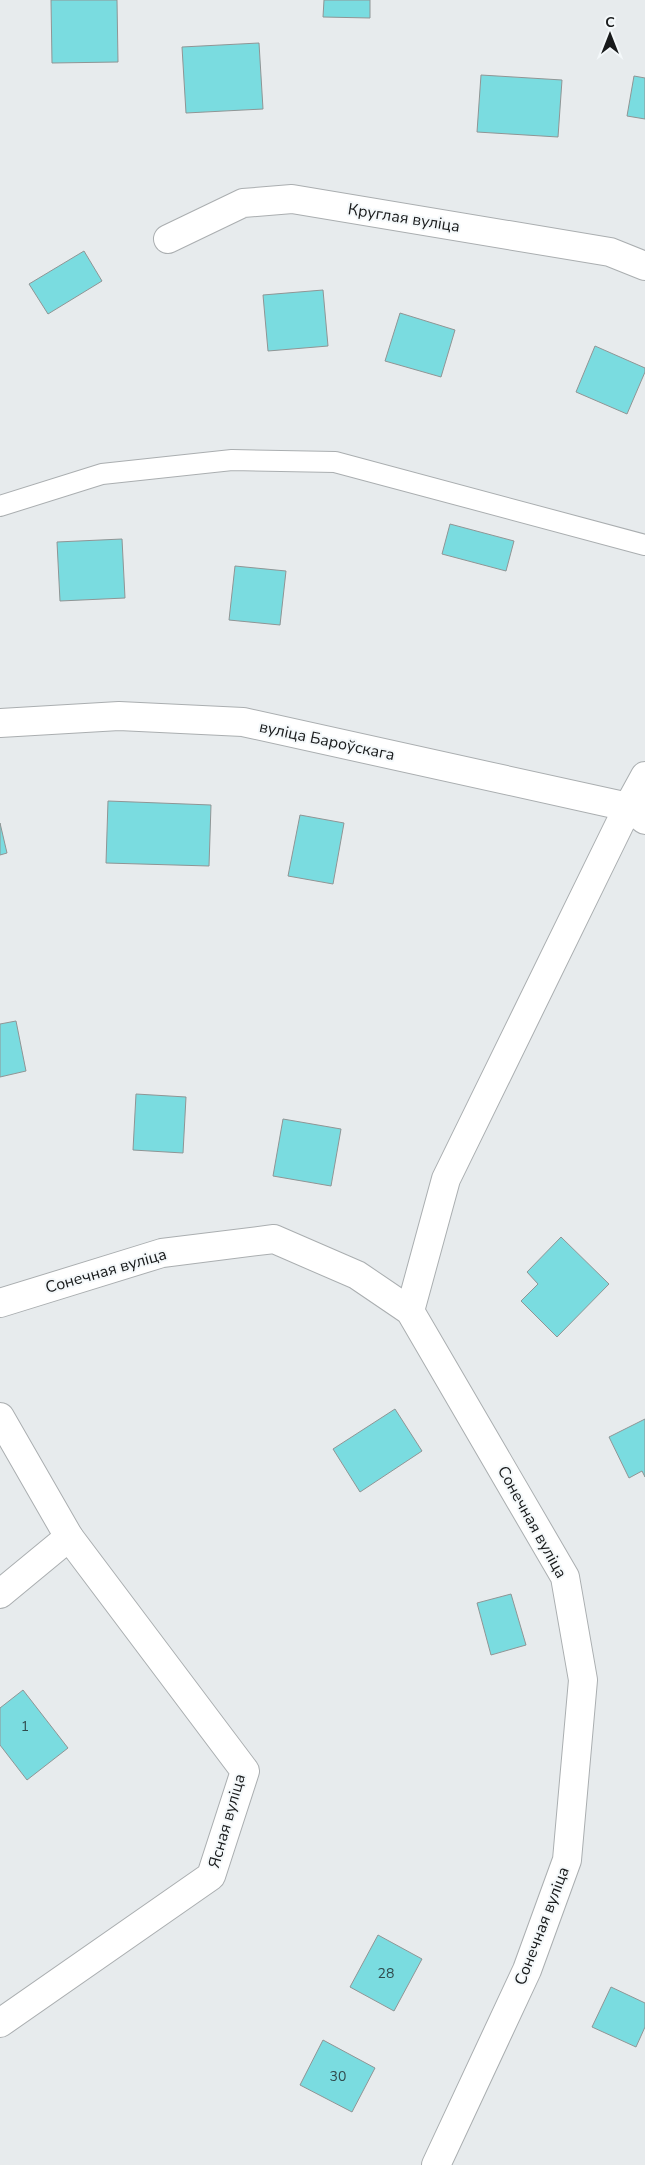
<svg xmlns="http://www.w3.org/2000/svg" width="645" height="2165" font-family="'Nunito Sans',sans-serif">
<rect width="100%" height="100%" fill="#e7ebed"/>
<!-- building -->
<g fill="#7adce0" stroke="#909595">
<polygon points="51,0 117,0 118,62 52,63"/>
<polygon points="324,0 370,0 370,18 323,17"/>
<polygon points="259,43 263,109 186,113 182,47"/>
<polygon points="481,75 562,80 558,137 477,132"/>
<polygon points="634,76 645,78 645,119 627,116"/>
<polygon points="84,251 102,281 48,314 29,284"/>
<polygon points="323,290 328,346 268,351 263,295"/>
<polygon points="400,313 455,330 441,377 385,361"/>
<polygon points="595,346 645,368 645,372 627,414 576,392"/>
<polygon points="450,524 514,541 506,571 442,554"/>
<polygon points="122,539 125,598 60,601 57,542"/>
<polygon points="235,566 286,571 280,625 229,620"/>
<polygon points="108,801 211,805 209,866 106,863"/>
<polygon points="300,815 344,823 333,884 288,876"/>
<polygon points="0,823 7,853 0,855"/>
<polygon points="16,1021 26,1071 0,1077 0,1024"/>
<polygon points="136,1094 186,1097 183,1153 133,1150"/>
<polygon points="283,1119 341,1129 331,1186 273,1176"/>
<polygon points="561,1237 609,1284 557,1337 521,1301 538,1284 527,1272"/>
<polygon points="395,1409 422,1451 360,1492 333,1449"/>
<polygon points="645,1419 645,1477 642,1471 629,1478 609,1437"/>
<polygon points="511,1594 526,1645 491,1655 477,1603"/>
<polygon points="23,1690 68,1748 27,1780 0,1745 0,1708"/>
<polygon points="378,1935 422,1959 394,2011 350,1987"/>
<polygon points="611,1987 645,2003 645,2027 636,2047 592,2027"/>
<polygon points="323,2040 375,2068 352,2112 300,2085"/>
</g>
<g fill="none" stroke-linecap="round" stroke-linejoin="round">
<!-- service casing -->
<g stroke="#aaaeb0" stroke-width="22">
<polyline id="service" points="0,506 102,474 232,460 335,462 645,545"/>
</g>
<!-- minor casing -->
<g stroke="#aaaeb0" stroke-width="30">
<g id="minor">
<polyline points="168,239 243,203 292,199 610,252 645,266"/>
<polyline points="0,723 119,716 243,722 628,807 645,820"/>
<polyline points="0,1303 162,1253 274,1239 357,1275 410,1311 565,1577 583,1680 567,1860 527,1970 436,2165"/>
<polyline points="410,1311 446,1179 628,807 645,776"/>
<polyline points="0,1417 69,1537"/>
<polyline points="0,1594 69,1537 245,1771 211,1876 0,2023"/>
</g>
</g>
<!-- service -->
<use href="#service" stroke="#fff" stroke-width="20"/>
<!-- minor -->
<use href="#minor" stroke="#fff" stroke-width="28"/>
</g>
<g text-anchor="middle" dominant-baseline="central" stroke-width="4" stroke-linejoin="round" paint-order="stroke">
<!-- number labels -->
<g font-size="14" fill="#304a4c">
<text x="25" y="1726">1</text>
<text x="386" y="1973">28</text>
<text x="338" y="2076">30</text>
</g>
<!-- street labels -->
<g font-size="16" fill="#181a1b" stroke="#f4f8fa">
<text transform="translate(404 218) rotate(9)">Круглая вуліца</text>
<text transform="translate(327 741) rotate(12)">вуліца Бароўскага</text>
<text transform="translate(106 1271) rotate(-16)">Сонечная вуліца</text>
<text transform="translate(532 1522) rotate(61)">Сонечная вуліца</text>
<text transform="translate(227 1821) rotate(-74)">Ясная вуліца</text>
<text transform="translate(542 1926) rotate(-69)">Сонечная вуліца</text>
</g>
</g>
<!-- north arrow -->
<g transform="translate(610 35)" stroke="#f4f8fa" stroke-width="4" paint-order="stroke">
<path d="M0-4L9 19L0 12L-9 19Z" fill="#181a1b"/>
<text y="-8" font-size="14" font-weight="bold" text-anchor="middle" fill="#181a1b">С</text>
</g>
</svg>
